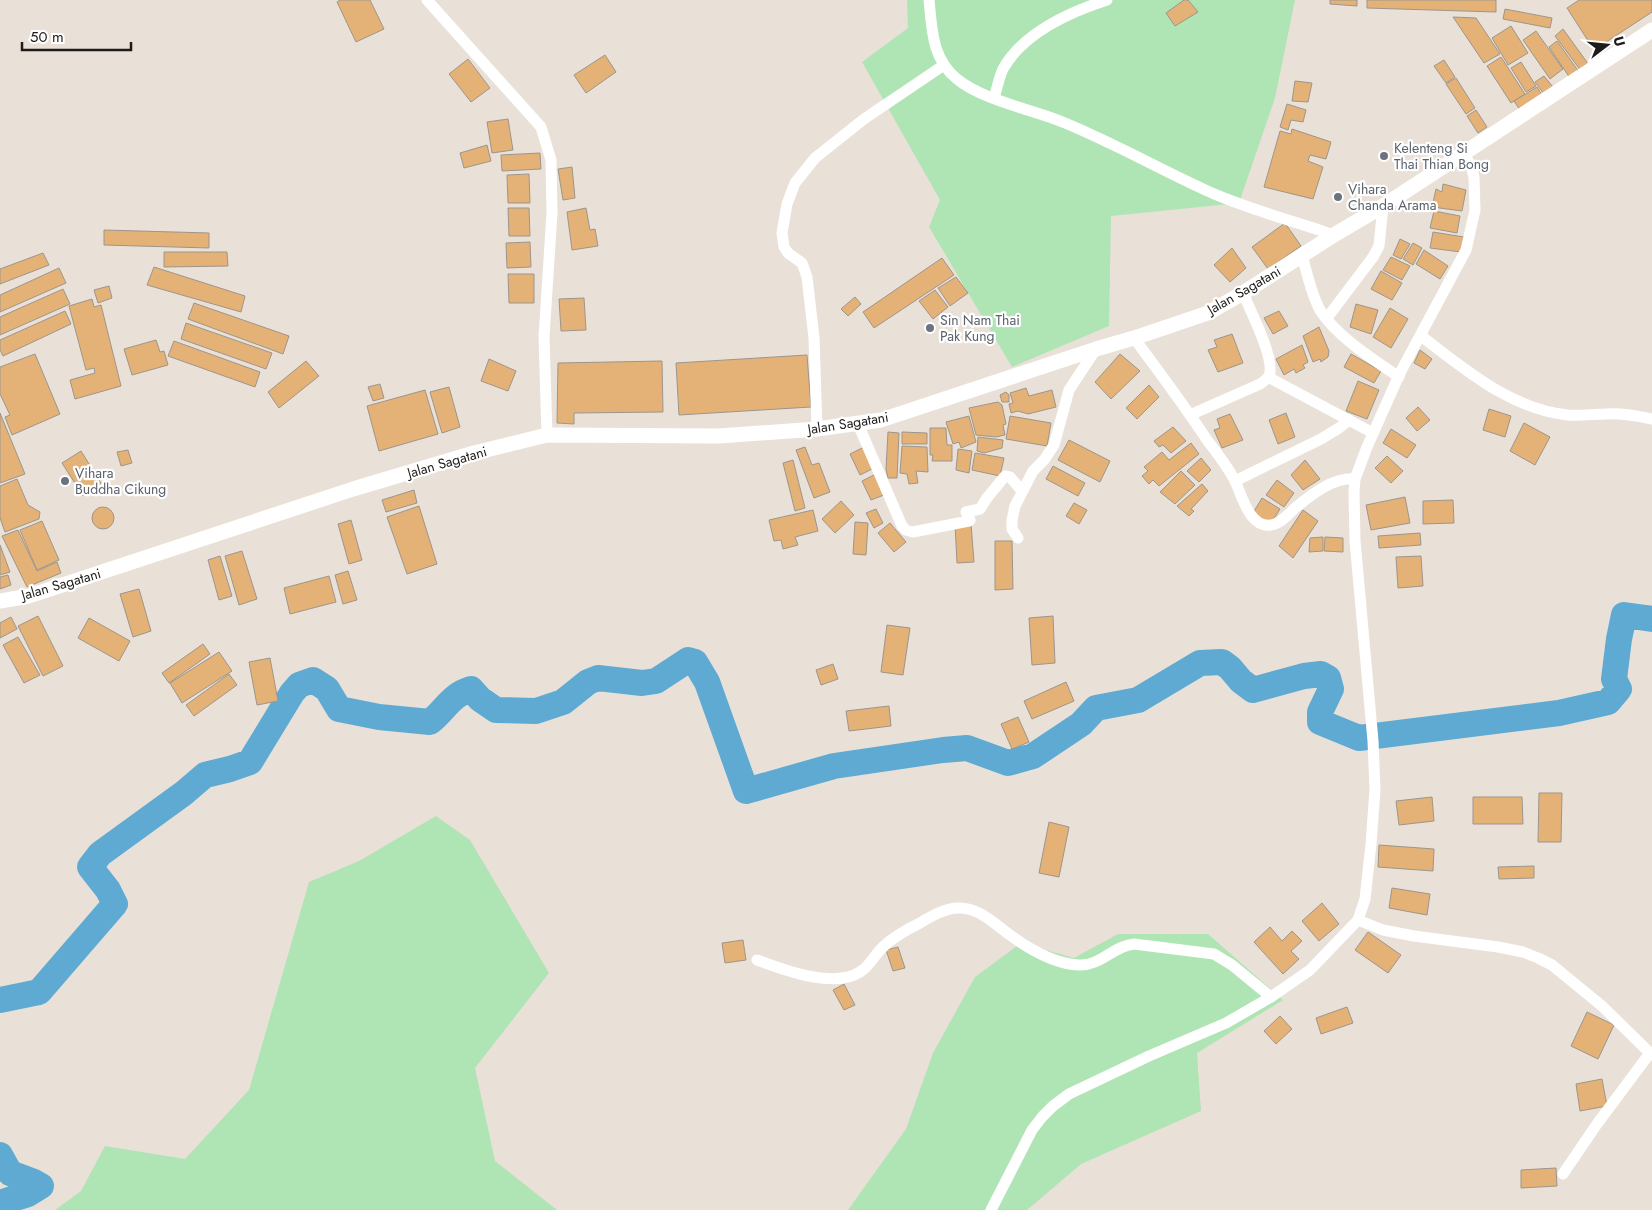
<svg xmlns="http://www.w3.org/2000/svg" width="1652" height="1210" font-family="Jost,sans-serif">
<rect width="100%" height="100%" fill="#e9e1d7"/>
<!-- green -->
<g fill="#afe4b4">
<polygon points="907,0 1295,0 1275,98 1239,203 1111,216 1109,326 1012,367 929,227 940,200 862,62 908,28"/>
<polygon points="436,816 470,840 549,973 475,1068 495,1161 557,1210 55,1210 81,1191 105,1146 185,1159 249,1090 309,882 359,861"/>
<polygon points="1118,934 1208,934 1283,1000 1197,1053 1201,1111 1081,1164 1027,1210 848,1210 906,1129 933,1053 975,977 1021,943 1074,958"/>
</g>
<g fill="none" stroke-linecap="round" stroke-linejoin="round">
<!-- river -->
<g stroke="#5eaad3" stroke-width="26">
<path d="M0,1000L39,992L115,904L108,890L90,867L100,854L184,793L205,775L230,769L250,762L292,693L299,685L313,680L327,689L339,709L379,717L430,722C446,709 451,695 471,689L480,699L496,710L536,711L563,702L588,682L598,678L642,683L656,681L688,660L695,662L707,682L746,791L834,766L943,750L967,748L1008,763L1033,756L1081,724L1096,708L1138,700L1200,663L1222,662L1230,668L1241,681L1253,690L1304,676L1321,674L1328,678L1331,689L1320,712V722L1359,738L1559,713L1608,702L1619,689L1614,679L1619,639L1624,615L1652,619"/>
<polyline points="0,1155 10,1173 34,1182 41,1186 28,1194 0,1203"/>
</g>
</g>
<!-- building -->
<g fill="#e4b276" stroke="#9d958c">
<polygon points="340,0 370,0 384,29 356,42 337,2"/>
<polygon points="1184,0 1188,0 1198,12 1175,26 1166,13"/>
<polygon points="1330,0 1357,0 1357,6 1330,4"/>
<polygon points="1367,0 1496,0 1496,12 1367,8"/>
<polygon points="1579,0 1652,0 1652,12 1594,50 1567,8"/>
<polygon points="1505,9 1552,18 1550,28 1503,19"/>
<polygon points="1453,17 1476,18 1500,54 1484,63"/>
<polygon points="1511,26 1528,53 1508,65 1492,38"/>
<polygon points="1563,29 1589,65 1581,71 1555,36"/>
<polygon points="1536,31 1563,69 1550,79 1523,40"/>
<polygon points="1557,41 1579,72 1570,78 1549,47"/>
<polygon points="605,55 616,72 586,93 574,75"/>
<polygon points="1501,57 1525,94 1511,103 1487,66"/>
<polygon points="468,59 490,88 471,102 449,74"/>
<polygon points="1444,60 1455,77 1446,83 1434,66"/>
<polygon points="1521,62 1536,86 1526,92 1511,68"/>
<polygon points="1544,76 1553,87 1544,94 1535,82"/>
<polygon points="1456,78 1475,108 1466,114 1446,84"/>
<polygon points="1295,81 1312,83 1308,102 1292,101"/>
<polygon points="1537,87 1542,95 1520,110 1514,101"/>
<polygon points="1287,104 1306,110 1303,122 1291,120 1288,130 1280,127"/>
<polygon points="1476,110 1487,127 1478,133 1467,116"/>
<polygon points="508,119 513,150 492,153 487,122"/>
<polygon points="1292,129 1331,142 1326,159 1310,155 1308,161 1323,167 1313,199 1264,187 1280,131 1291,134"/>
<polygon points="487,145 491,161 464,168 460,153"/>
<polygon points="540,153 541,169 502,171 501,155"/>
<polygon points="572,167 575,198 563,200 558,169"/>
<polygon points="529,174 530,203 508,203 507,175"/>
<polygon points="1443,184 1466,190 1462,211 1432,207 1436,189 1442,192"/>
<polygon points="508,208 529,208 530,236 509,236"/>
<polygon points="586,208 590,230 595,229 598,246 572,250 567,212"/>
<polygon points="1434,211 1460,216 1457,233 1430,228"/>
<polygon points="1285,223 1301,246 1268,269 1252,247"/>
<polygon points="104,230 209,233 209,248 104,245"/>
<polygon points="1433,232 1464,237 1461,252 1430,248"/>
<polygon points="1400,239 1410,244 1401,259 1393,255"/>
<polygon points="530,242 531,267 507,268 506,243"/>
<polygon points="1413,243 1422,248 1413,265 1403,259"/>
<polygon points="1232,248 1246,268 1230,282 1214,265"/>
<polygon points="1424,250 1448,266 1440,279 1416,264"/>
<polygon points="164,252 227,252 228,266 164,267"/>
<polygon points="43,253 49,265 0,284 0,269"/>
<polygon points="1391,257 1410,266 1402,280 1383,270"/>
<polygon points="942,258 954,275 874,328 863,312"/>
<polygon points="154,267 245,296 241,312 147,285"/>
<polygon points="59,268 66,283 0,312 0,295"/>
<polygon points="1381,271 1402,283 1392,300 1371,289"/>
<polygon points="508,274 534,274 534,303 509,303"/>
<polygon points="956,277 968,293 950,306 938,288"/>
<polygon points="109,286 112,298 98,303 94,290"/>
<polygon points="63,289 70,304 0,335 0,317"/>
<polygon points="935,290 948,307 933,319 919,301"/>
<polygon points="855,297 861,304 848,316 841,309"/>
<polygon points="584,298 586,330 561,331 559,299"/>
<polygon points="92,299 94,307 101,305 121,386 75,399 70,380 95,373 94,368 86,370 69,306"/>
<polygon points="194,303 289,336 283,354 188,319"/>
<polygon points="1356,304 1378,310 1371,334 1350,327"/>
<polygon points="1390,308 1408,319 1391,348 1373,337"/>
<polygon points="65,311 71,324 3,356 0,350 0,340"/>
<polygon points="1279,311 1288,326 1273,334 1264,318"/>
<polygon points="186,323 272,353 266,369 181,339"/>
<polygon points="1319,327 1329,351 1328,357 1321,362 1320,359 1313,362 1303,336"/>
<polygon points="1232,334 1243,363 1218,372 1208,350 1217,347 1214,340"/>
<polygon points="156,340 160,352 164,351 168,365 132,375 124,349"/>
<polygon points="174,341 260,372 255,387 168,356"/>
<polygon points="1302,345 1308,362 1303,365 1305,368 1296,373 1294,369 1284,375 1276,359"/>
<polygon points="1420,350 1432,359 1425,369 1414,363"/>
<polygon points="35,354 60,414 12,435 5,417 10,415 0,394 0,367"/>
<polygon points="1120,354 1140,371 1111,399 1095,382"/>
<polygon points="1351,354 1381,371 1374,383 1344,367"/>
<polygon points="807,355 811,407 679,415 676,363"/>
<polygon points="489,359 516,371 508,391 481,381"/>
<polygon points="306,361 319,376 279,408 268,392"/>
<polygon points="662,361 663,412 574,413 574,424 557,423 558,363"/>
<polygon points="1358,381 1379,390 1367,419 1346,411"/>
<polygon points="380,384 384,398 373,401 368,387"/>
<polygon points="1149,385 1159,397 1137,419 1126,408"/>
<polygon points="449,387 460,427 442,433 430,392"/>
<polygon points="1026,388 1029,396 1052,390 1056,407 1028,414 1018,411 1011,413 1009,404 1013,403 1010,393"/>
<polygon points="425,390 438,434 379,451 367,406"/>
<polygon points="1006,392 1009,395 1009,402 1002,402 1000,395"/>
<polygon points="998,402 1002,405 1006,424 1003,425 1005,435 996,437 976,435 969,408"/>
<polygon points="1418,407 1430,420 1417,431 1406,418"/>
<polygon points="1489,409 1511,416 1505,437 1483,430"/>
<polygon points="0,413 25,474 0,483"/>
<polygon points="1286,413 1295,437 1278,444 1269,420"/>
<polygon points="1230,414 1243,440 1222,448 1214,430 1220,428 1217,419"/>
<polygon points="969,416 976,442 961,448 959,442 953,444 946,422"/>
<polygon points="1010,416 1051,423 1047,446 1006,439"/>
<polygon points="1524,423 1550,437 1535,465 1510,451"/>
<polygon points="1173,427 1186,441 1171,453 1163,445 1159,447 1154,441"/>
<polygon points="930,428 946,428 947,445 952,445 952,461 932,461 933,455 930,455"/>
<polygon points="1391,429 1416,445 1407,458 1383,443"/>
<polygon points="888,432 899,433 897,478 888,478 886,469"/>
<polygon points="902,432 927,433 927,444 902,444"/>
<polygon points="978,437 1003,440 1002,448 984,453 977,451"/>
<polygon points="1069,440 1110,461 1100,482 1058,460"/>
<polygon points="1191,443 1199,454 1159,486 1153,480 1149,484 1142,476 1148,471 1144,467 1162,452 1169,460"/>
<polygon points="866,446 874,468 860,475 850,454"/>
<polygon points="902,446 927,447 928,472 916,471 918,483 909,484 907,474 900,473"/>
<polygon points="805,447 812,465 819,463 830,492 814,498 796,450"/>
<polygon points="958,449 972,451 969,473 956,470"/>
<polygon points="128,450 132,463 121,466 117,452"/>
<polygon points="81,451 101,483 83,496 62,463"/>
<polygon points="975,453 1004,458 1000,476 972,470"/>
<polygon points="1387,456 1403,471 1391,483 1375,468"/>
<polygon points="1201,458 1211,470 1199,482 1187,471"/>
<polygon points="793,460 805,508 795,511 783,463"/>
<polygon points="1305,460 1320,479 1303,490 1291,475"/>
<polygon points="1053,466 1085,483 1078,496 1046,479"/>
<polygon points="1181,471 1195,485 1175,504 1160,492"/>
<polygon points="876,474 884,495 871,500 862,481"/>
<polygon points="17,479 28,505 40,512 39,519 5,532 0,518 0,486"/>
<polygon points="1277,480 1294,493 1284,507 1266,495"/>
<polygon points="1202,484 1208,491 1191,509 1194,511 1189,516 1177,506"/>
<polygon points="414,490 417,503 386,512 382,500"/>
<polygon points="1405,497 1410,523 1371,530 1366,505"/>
<polygon points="1262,498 1280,509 1271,524 1253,513"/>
<polygon points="1453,500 1454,523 1423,524 1423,501"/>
<polygon points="841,501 854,515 835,533 822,519"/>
<polygon points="1074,503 1087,510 1079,524 1066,516"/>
<polygon points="419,506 437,564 407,574 387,517"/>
<circle cx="103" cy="518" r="11"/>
<polygon points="876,509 883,523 874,528 866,513"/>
<polygon points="813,510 818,531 795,537 798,545 783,549 781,540 774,541 769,520"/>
<polygon points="1303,510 1318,521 1293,558 1279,546"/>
<polygon points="351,520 362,560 349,564 338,524"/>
<polygon points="42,521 59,560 37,570 20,530"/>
<polygon points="855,522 868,523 866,555 853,554"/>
<polygon points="890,523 906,542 894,552 878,533"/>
<polygon points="955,524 971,524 974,562 957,563"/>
<polygon points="18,530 37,571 57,562 61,573 27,587 2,536"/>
<polygon points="1420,533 1421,545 1379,548 1378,536"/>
<polygon points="1323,537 1323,551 1309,552 1310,538"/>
<polygon points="1325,537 1343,538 1343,552 1324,551"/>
<polygon points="995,541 1012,541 1013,589 995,590"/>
<polygon points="0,545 10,572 0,575"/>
<polygon points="242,551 257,599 239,605 225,556"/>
<polygon points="220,556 232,596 219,600 208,560"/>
<polygon points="1421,556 1423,586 1398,588 1396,557"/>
<polygon points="348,571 357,600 343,604 335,575"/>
<polygon points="8,575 11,585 0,589 0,577"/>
<polygon points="329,576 336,602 290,614 284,588"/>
<polygon points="139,589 151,631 133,637 120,594"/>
<polygon points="38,616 63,666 43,676 18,626"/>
<polygon points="1053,616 1055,663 1032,665 1029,618"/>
<polygon points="11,617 17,629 0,638 0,623"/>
<polygon points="89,618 130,641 119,661 78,638"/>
<polygon points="887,625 910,628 903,675 881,672"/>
<polygon points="18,637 40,675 24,683 3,645"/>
<polygon points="203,644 210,654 169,683 162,673"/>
<polygon points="219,652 232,671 182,703 170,683"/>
<polygon points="270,658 278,701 257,705 249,662"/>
<polygon points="833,664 838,679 821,685 816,670"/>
<polygon points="229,674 237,685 194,716 186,705"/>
<polygon points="1066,682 1074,701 1032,719 1024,701"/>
<polygon points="889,706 891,726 849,731 846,711"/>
<polygon points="1018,717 1029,742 1012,749 1001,724"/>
<polygon points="1539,793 1562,793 1561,842 1538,842"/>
<polygon points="1432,797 1434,821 1399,825 1396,801"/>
<polygon points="1473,797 1522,797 1523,824 1473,824"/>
<polygon points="1049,822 1069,827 1059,877 1039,873"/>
<polygon points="1379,845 1434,849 1433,871 1378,867"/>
<polygon points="1534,866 1534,878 1499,879 1498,867"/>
<polygon points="1392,888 1430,894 1427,915 1389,908"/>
<polygon points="1322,903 1339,924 1319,941 1302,921"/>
<polygon points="1270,927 1282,941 1292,931 1302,941 1291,951 1299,959 1283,974 1254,942"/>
<polygon points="1368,932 1401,955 1388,973 1355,950"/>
<polygon points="743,940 746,960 725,963 722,943"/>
<polygon points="898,947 905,968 893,971 886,950"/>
<polygon points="844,984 855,1005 844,1010 833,990"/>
<polygon points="1347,1007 1353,1023 1321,1034 1316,1018"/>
<polygon points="1587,1012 1614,1025 1598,1059 1571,1046"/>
<polygon points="1280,1016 1292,1029 1276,1044 1264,1031"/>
<polygon points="1602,1079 1607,1106 1580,1111 1576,1084"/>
<polygon points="1556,1168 1557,1186 1521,1188 1521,1170"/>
</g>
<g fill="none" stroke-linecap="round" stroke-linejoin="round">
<!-- minor -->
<g stroke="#fff" stroke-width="11">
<polyline points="427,0 541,127 551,160 552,213 544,337 547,435"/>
<path d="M929,0C932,30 932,59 957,79C982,100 1034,110 1065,123C1116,144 1163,171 1212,193C1251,210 1294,221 1334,235"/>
<path d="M994,98C997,89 999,77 1003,69C1023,33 1070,12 1107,0"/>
<path d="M1302,255C1307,273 1311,294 1320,310C1336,336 1374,360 1399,377"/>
<polyline points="1327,318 1373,257 1379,246 1383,206"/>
<path d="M1421,336C1465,369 1510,409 1568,415C1581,416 1594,414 1606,414C1622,413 1637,416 1652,419"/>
<path d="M1134,338C1159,372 1184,405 1207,440C1217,453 1228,467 1235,481C1242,495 1249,528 1271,525C1280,524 1289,514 1295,508C1311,495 1333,477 1355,479"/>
<polyline points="1268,377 1373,433"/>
<path d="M1190,415L1260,384C1263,382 1267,379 1269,376C1276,360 1250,310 1243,293"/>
<polyline points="858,424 902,526 906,530 913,532 969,521 970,520 966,512 980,509 987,498 1005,476 1010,477 1022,491"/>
<polyline points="817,429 814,338 807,277 802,263 788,253 784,247 782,233 787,204 795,183 815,158 864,119 944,65"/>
<polyline points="1235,481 1321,439 1339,428 1349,420"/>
<polyline points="1018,538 1012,529 1012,520 1015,506 1033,471 1044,460 1054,445 1069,390 1096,349"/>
<polyline points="1358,920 1383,930 1414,936 1498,947 1523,952 1538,958 1552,965 1602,1006 1652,1055"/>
<path d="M757,960C785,970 833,989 860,972C870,966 875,954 883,947C893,937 906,930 918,924C930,917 943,909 957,908C979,907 993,923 1010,935C1029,949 1054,964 1079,965C1101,966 1113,946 1134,944L1214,954L1232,965L1271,997"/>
<polyline points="1563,1174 1597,1124 1650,1053"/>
<polyline points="991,1210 1032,1130 1042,1117 1053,1106 1069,1094 1149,1056 1226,1023 1271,997 1310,970 1358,920 1365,899 1371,844 1375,790 1373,741 1355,541 1354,492 1355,479 1367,447 1400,373 1466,250 1475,210 1474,177 1471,166 1464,153"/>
</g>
<!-- tertiary -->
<polyline stroke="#fff" stroke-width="15" points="0,601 29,596 353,489 474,453 547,435 719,436 817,429 881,420 1096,349 1134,338 1208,313 1243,293 1334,235 1383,206 1652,30"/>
</g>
<!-- markers -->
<g fill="#6b7280" stroke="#fff" stroke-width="2">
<circle cx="1384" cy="156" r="5"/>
<circle cx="1338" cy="197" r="5"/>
<circle cx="930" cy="328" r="5"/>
<circle cx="65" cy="481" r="5"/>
</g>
<g text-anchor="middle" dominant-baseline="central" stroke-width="4.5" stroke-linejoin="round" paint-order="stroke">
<!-- worship labels -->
<g font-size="14" fill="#5b616d" stroke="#fff" text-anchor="start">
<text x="1394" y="148">Kelenteng Si<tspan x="1394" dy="16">Thai Thian Bong</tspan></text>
<text x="1348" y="189">Vihara<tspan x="1348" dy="16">Chanda Arama</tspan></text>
<text x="940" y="320">Sin Nam Thai<tspan x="940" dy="16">Pak Kung</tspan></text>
<text x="75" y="473">Vihara<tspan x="75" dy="16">Buddha Cikung</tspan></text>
</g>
<!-- street labels -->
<g font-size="14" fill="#1e1b18" stroke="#fff">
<text transform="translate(1244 290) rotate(-30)">Jalan Sagatani</text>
<text transform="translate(848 423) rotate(-9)">Jalan Sagatani</text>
<text transform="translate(447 462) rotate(-16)">Jalan Sagatani</text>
<text transform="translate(61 584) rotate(-16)">Jalan Sagatani</text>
</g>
</g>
<!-- north arrow -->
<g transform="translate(1607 45) rotate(74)" stroke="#ffffff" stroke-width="4" paint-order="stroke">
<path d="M0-4L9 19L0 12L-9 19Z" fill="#1e1b18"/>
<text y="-8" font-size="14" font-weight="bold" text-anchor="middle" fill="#1e1b18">U</text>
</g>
<!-- scale -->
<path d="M22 42v8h109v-8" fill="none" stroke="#1e1b18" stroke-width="2.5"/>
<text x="30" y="42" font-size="15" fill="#1e1b18" stroke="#ffffff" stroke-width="4" paint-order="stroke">50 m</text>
</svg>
